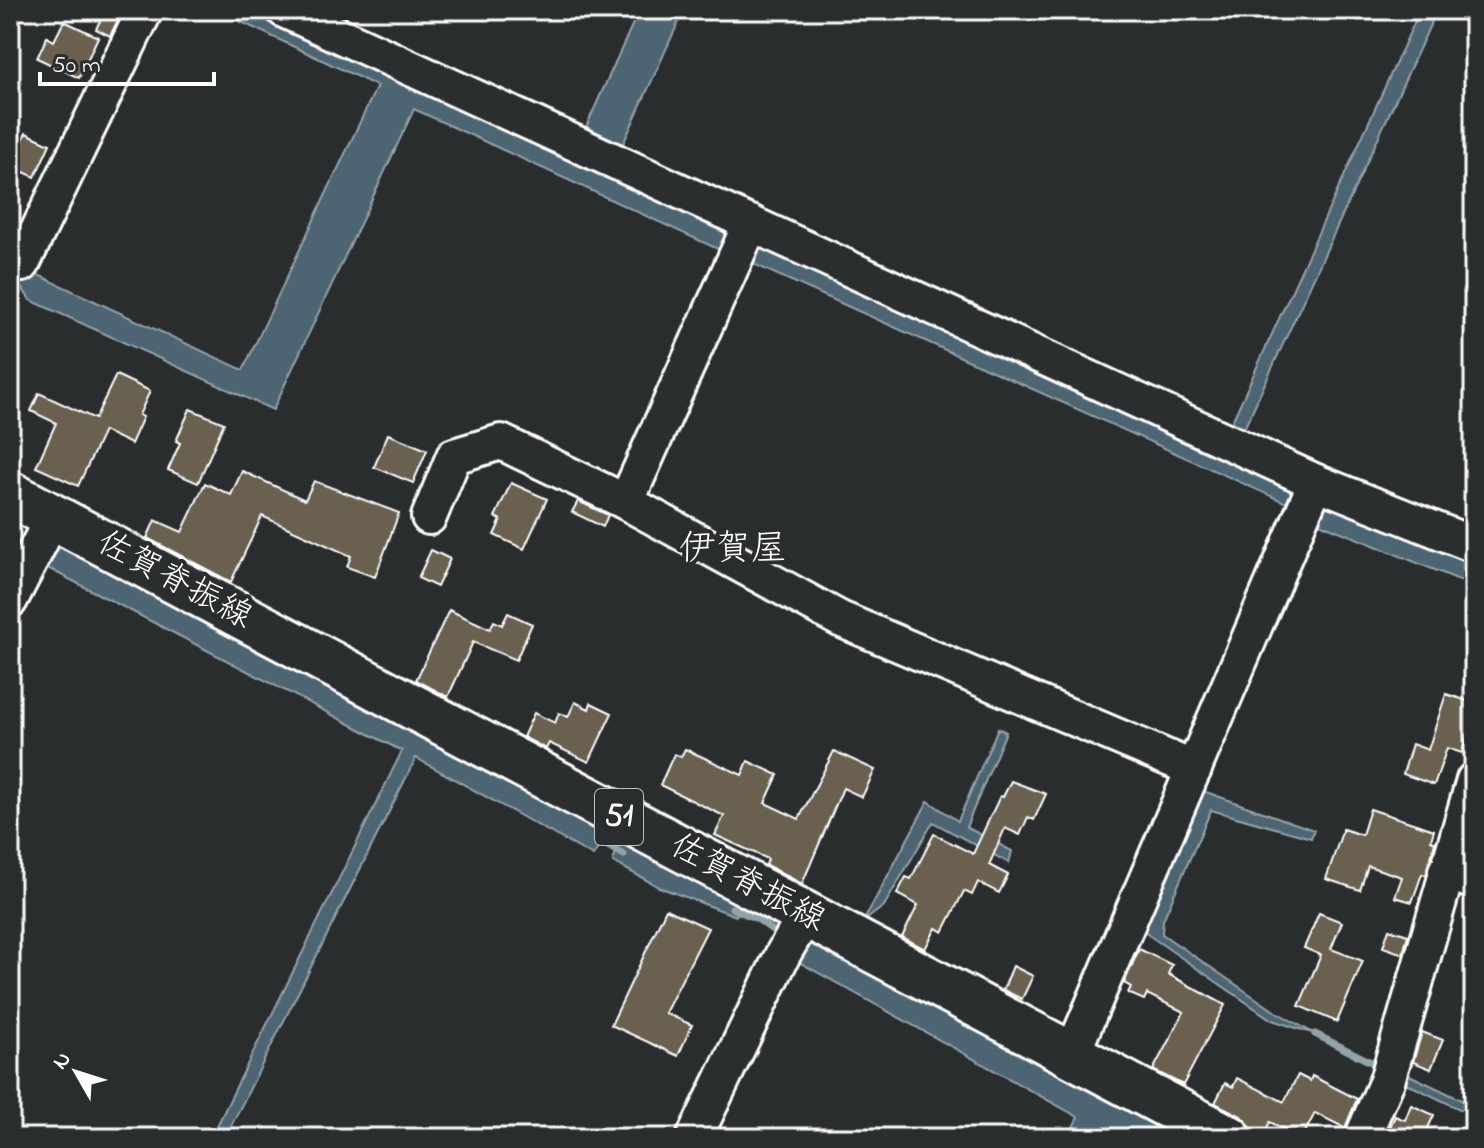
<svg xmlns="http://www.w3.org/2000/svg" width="1484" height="1148" font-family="'Indie Flower','Klee One',sans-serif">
<rect width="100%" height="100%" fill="#2a2d2e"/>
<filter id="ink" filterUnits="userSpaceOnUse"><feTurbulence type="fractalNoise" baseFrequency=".0125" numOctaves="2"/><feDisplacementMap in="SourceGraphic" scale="16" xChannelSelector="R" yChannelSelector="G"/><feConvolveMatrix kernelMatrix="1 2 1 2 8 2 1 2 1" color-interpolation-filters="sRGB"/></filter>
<g filter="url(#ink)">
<!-- water -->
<g fill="#4d6572" stroke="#94a3aa" stroke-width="2">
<polygon points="216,10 251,10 733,228 722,251 414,109 273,410 30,300 23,289 10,286 10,276 32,272 243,370 377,86"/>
<polygon points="639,10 684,10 623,144 586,127"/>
<polygon points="1420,10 1437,10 1243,431 1230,426"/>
<polygon points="758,237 1299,483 1291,505 749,262"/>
<polygon points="1328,503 1474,563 1474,586 1319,523"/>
<polygon points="53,542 607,834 593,856 416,758 225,1138 211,1138 402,751 40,564"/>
<polygon points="998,728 1006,732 966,827 1012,851 1009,863 933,822 884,906 863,922 928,801 958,821"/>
<polygon points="1203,791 1314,830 1311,838 1211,810 1163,920 1162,934 1273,1010 1315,1034 1272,1020 1144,932"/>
<polygon points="619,840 741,906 736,916 659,887 613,862"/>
<polygon points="809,941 1182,1138 1137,1138 1121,1130 1117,1138 1068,1138 1078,1117 799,962"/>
<polygon points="1399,1070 1474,1106 1474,1116 1397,1079"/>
</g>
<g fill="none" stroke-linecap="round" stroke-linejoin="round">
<!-- stream -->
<g stroke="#94a3aa" stroke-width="7">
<polyline points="602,843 624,855"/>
<polyline points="732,908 757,919 783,938"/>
<polyline points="1315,1034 1381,1067"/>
</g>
</g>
<!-- building -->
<g fill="#696050" stroke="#fff" stroke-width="2">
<polygon points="105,10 123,10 110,36 96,29"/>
<polygon points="64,21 98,37 79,78 37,58 47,37 54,41"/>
<polygon points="26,133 50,144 35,177 10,166"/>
<polygon points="116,375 150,391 139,415 143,417 131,444 104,431 78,486 36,467 56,423 31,411 39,393 95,419"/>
<polygon points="190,409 224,423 198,483 168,470 180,443 176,441"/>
<polygon points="388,434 427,450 413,483 374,467"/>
<polygon points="242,471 305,500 314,481 399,513 375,577 347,567 351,556 262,516 231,582 147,538 155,520 182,532 205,483 231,495"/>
<polygon points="511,483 547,499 524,549 494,535 501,520 495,517"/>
<polygon points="578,501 608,515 603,527 572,512"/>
<polygon points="431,550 450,559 437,587 418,578"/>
<polygon points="449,610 490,629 494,621 502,625 508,613 532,624 516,660 473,642 448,697 416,680"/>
<polygon points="1446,694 1474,703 1474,715 1462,753 1447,748 1434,785 1403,774 1412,744 1428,750"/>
<polygon points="575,702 589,709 591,703 612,713 589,762 549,743 546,749 523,737 534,713 555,723 559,713 568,717"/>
<polygon points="685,749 742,775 748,761 778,775 765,803 799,819 834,751 875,770 862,797 843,788 802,884 766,865 768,859 715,835 724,816 660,785 674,754 681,757"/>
<polygon points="1011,781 1046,794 1034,820 1028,817 1020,835 1005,828 989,865 1008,875 999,893 978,882 972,895 964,891 943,932 936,928 925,949 902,937 918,905 897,894 906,877 911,879 934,834 973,854 1000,796 1003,797"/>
<polygon points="1370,809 1434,830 1431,840 1435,842 1426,875 1422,874 1412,902 1395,897 1402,877 1368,866 1360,890 1326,879 1343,829 1362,835"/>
<polygon points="666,909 708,928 665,1013 692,1025 678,1056 611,1025"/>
<polygon points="1319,913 1342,922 1331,949 1363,961 1337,1022 1299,1006 1321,955 1304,948"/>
<polygon points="1389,929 1408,935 1403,954 1383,947"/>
<polygon points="1139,949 1172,965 1168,974 1225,1005 1183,1085 1153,1070 1184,1012 1147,994 1144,1000 1128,993 1131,987 1124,983"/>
<polygon points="1013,966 1033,976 1022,999 1003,990"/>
<polygon points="1422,1032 1443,1040 1431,1069 1413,1062"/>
<polygon points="1298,1075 1310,1081 1312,1076 1357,1099 1345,1128 1315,1113 1302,1138 1270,1122 1263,1136 1252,1130 1241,1116 1215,1103 1225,1083 1233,1087 1237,1078 1284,1102"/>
<polygon points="1411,1105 1434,1115 1427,1130 1446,1138 1385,1138 1395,1116 1405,1120"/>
</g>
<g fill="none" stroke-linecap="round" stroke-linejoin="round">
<!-- minor casing -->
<g stroke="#fff" stroke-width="40">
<g id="minor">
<polyline points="284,10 1316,482 1474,545"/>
<polyline points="10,259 22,264 145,10"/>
<polyline points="626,502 751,223"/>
<polyline points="429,517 454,456 501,442 626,502 840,619 1194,769"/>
<polyline points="10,600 53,517"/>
<polyline points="1446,871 1474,882"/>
<polyline points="1072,1054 1316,482"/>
<polyline points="694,1138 783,954 806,915"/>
<polyline points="1362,1138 1387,1081 1474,780"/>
</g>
</g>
<!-- major casing -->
<g stroke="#fff" stroke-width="50">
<polyline id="major" points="10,494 1229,1138"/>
</g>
<!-- minor -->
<use href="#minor" stroke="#2a2d2e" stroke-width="34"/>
<!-- major -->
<use href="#major" stroke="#2a2d2e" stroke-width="44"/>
</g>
</g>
<g text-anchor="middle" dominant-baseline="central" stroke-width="8" stroke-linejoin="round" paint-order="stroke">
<!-- shield labels -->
<rect fill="#2a2d2e" stroke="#bfc0c0" stroke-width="2" x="595" y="789" width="48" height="56" rx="6"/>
<g font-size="32" font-weight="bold" fill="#fff">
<text x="619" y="817">51</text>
</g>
<!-- street labels -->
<g font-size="34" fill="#fff" stroke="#2a2d2e">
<text transform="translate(174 581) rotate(28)">佐賀脊振線</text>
<text transform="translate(747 884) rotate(28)">佐賀脊振線</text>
</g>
<!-- neighbourhood labels -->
<g font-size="36" fill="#fff" stroke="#2a2d2e">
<text x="733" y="550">伊賀屋</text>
</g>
</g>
<!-- margin -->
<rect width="1484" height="1148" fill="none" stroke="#2a2d2e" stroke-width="40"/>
<rect x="20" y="20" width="1444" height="1108" fill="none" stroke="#fff" stroke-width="3" filter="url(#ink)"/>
<!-- north arrow -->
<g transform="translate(76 1072) rotate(309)" stroke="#2a2d2e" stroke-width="6" paint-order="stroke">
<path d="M0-6L14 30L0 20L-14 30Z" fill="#ffffff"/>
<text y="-12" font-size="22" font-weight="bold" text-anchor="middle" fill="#ffffff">N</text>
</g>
<!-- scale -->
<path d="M40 72v12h174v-12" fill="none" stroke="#ffffff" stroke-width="4"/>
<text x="52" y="72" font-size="24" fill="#ffffff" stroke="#2a2d2e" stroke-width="6" paint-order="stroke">50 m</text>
</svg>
